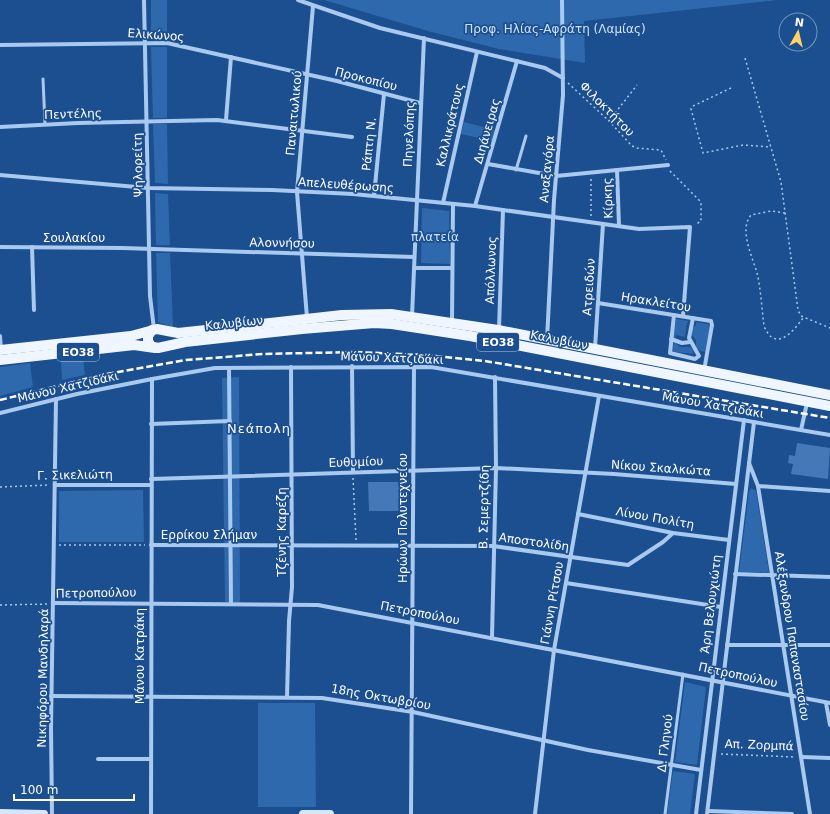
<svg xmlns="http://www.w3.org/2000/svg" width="830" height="814" font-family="'DejaVu Sans',sans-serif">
<rect width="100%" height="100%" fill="#1b4f8f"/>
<!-- green -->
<g fill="#2e69ad">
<rect x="151" y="0" width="16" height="38"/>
<polygon points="324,0 777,0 584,21 585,63 499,49 428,31"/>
<polygon points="151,47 167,47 167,118 153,118"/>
<polygon points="464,122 495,130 492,141 461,134"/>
<polygon points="167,124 168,184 155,183 153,124"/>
<polygon points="155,193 168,194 170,245 156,245"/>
<polygon points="422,208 449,211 450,264 421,263"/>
<polygon points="156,253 170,253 173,327 158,322"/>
<polygon points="676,319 689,321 687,323 685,337 676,335 675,339 673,338"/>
<polygon points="696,322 708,324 710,326 705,352 700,351 696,347 696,340 691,334 692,329 696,325"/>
<polygon points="674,342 680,347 690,347 693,350 693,354 675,352 672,350"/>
<polygon points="83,357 85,375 62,380 61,360"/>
<polygon points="30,363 33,387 0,396 0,367"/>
<polygon points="239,377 240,603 225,602 222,378"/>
<polygon points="751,488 756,491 769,572 739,572 749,492"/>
<polygon points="143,490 144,542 59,542 59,491"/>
<polygon points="685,682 706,687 697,765 675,762"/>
<polygon points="258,703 315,703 316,807 258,807"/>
<polygon points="673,771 695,774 690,814 667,814"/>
</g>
<!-- building -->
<g fill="#4478b7">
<polygon points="797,443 830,448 828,479 791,474 793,464 788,463 789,455 795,456"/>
<polygon points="368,482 404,482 405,511 369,511"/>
</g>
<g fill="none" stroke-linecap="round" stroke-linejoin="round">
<!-- path -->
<g stroke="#a9c9ee" stroke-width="1.5" stroke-dasharray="2 3" stroke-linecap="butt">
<polyline points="745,58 781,182 798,310 801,316 830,328"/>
<polyline points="568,83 609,121 632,146 637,148 661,150 666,160"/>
<polyline points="731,88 693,106 691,109 703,153 743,145 771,147"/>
<polyline points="609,121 637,85"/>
<polyline points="670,171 701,202 701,221 695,225"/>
<polyline points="591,179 591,217"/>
<path d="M785,213L771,211L751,215C738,231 754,259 758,277C761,293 762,310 764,326C775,353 793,332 803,318"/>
<polyline points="353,478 356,540"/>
<polyline points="0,487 50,485"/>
<polyline points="59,545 145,545"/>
<polyline points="0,605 48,604"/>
<polyline points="721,754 795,757"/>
</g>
<!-- lane -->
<g stroke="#a9c9ee" stroke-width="3">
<polyline points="43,79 45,124"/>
<polyline points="516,170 526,136"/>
<polyline points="665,814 683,674"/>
</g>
<!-- street -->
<g stroke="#a9c9ee" stroke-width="4">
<polyline points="144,0 150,296 154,329"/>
<polyline points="298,0 380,28 545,68 563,78"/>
<polyline points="0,45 167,43 337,81 420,103"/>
<polyline points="226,120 231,57"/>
<polyline points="0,127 78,123 217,120 352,137"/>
<polyline points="488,164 556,176 668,165"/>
<polyline points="617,170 619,226"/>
<polyline points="0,175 148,188 272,190 353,194 475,206 639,229 690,227 683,316"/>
<polyline points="374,196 384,94"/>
<polyline points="443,203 477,52"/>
<polyline points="475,206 517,61"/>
<polyline points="0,247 122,248 414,257"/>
<polyline points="32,247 34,310"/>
<polyline points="414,268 452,268"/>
<polyline points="598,303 711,321 712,325 704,371"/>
<polyline points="674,315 670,353 695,359 699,356 689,338 693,318"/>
<polyline points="412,316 424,38"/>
<polyline points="307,318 297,192 313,6"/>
<polyline points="452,322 453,204"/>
<polyline points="499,329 503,210"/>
<polyline points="0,336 1,349"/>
<polyline points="671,339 682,343 690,342"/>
<polyline points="547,340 554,200 563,95 562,0"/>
<polyline points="595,348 603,224"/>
<polyline points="352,366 353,472"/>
<polyline points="229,368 231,604"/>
<polyline points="0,413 77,394 152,379 215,368 431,367 830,435"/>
<polyline points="151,424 230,421"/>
<polyline points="801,430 807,403"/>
<polyline points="749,463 758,486 810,814"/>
<polyline points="151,479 496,468 614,474 736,484"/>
<polyline points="56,485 151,485"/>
<polyline points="758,486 830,491"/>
<polyline points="578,514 673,533 729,540"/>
<polyline points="151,545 493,546 628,565 663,542 673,533"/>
<polyline points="735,574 830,577"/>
<polyline points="566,583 721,607"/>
<polyline points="54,603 318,605 830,703"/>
<polyline points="492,637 496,468 495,377"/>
<polyline points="727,645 830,645"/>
<polyline points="51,696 322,698 413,712 588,750 701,770"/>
<polyline points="287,697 289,621 292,587 291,367"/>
<polyline points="826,703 830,725"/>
<polyline points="802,757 830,758"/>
<polyline points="98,759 150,759"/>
<polyline points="708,811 792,814"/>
<polyline points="52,814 51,728 56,399"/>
<polyline points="151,814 152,379"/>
<polyline points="411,814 414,367"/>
<polyline points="535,814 554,650 599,396"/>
<polyline points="696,814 744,420"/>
<polyline points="707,814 754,422"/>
</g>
<!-- secondary -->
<g stroke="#d6e6fa" stroke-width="8">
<polyline points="0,813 44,814"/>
<polyline points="303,814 330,814"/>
</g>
<!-- primary -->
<g stroke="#f0f6ff" stroke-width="10">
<polyline points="152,330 148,336 148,341 151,346 158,348 185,342 302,329 374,323 392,324 470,336 830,406"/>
<polyline points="0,350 131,336 157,329 178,333 342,315 391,314 498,330 830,395"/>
<polyline points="0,360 134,345 155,348"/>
</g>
<!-- rail -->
<polyline stroke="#fff" stroke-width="2.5" stroke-dasharray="7 3" stroke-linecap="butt" points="0,400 107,374 186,360 263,354 355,352 426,355 485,361 830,418"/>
</g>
<g text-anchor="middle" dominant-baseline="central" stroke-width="3.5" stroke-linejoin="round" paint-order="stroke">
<!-- shield labels -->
<g fill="#1b4f8f" stroke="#bbcadd" stroke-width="1">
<rect x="477" y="333" width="42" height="18" rx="3"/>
<rect x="57" y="343" width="42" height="18" rx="3"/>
</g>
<g font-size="11" font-weight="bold" fill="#fff">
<text x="498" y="342">ΕΟ38</text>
<text x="78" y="352">ΕΟ38</text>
</g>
<!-- park labels -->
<g font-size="12" fill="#cfe3fa" stroke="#1b4f8f">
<text x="555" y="29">Προφ. Ηλίας-Αφράτη (Λαμίας)</text>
<text x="435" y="237">πλατεία</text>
</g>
<!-- street labels -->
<g font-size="12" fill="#fff" stroke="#1b4f8f">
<text transform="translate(156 35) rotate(4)">Ελικώνος</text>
<text transform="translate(366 79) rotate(14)">Προκοπίου</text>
<text transform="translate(607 109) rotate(45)">Φιλοκτήτου</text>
<text transform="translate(294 113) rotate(-85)">Παναιτωλικού</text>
<text transform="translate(73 114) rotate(-2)">Πεντέλης</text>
<text transform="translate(450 125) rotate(-77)">Καλλικράτους</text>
<text transform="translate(487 131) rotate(-74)">Διηάνειρας</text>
<text transform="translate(409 134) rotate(-88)">Πηνελόπης</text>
<text transform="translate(369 144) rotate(-84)">Ράπτη Ν.</text>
<text transform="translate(138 165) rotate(-91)">Ψηλορείτη</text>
<text transform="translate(547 169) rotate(-85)">Αναξαγόρα</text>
<text transform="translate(346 185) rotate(4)">Απελευθέρωσης</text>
<text transform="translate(608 198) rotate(-92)">Κίρκης</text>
<text x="74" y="238">Σουλακίου</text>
<text transform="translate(282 243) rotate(1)">Αλοννήσου</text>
<text transform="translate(491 270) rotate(-88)">Απόλλωνος</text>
<text transform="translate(589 287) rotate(-86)">Ατρειδών</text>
<text transform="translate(656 302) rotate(9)">Ηρακλείτου</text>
<text transform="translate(234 323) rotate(-6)">Καλυβίων</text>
<text transform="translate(559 340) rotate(11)">Καλυβίων</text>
<text transform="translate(392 358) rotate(2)">Μάνου Χατζιδάκι</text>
<text transform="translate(68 387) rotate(-13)">Μάνου Χατζιδάκι</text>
<text transform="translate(713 405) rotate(10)">Μάνου Χατζιδάκι</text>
<text transform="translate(356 462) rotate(-2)">Ευθυμίου</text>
<text transform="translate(661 468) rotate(4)">Νίκου Σκαλκώτα</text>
<text transform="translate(75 475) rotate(-1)">Γ. Σικελιώτη</text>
<text transform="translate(484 507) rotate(-89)">Β. Σεμερτζίδη</text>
<text transform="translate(403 518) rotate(-90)">Ηρώων Πολυτεχνείου</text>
<text transform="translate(655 518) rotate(10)">Λίνου Πολίτη</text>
<text transform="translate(282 532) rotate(-90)">Τζένης Καρέζη</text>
<text x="209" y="535">Ερρίκου Σλήμαν</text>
<text transform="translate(534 542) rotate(8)">Αποστολίδη</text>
<text transform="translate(96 593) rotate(-1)">Πετροπούλου</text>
<text transform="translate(552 603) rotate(-80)">Γιάννη Ρίτσου</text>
<text transform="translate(711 604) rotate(-83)">Άρη Βελουχιώτη</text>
<text transform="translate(420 613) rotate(11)">Πετροπούλου</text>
<text transform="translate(792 636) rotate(81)">Αλέξανδρου Παπαναστασίου</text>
<text transform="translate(140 656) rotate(-90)">Μάνου Κατράκη</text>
<text transform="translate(738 675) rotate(12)">Πετροπούλου</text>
<text transform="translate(43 678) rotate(-89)">Νικηφόρου Μανδηλαρά</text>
<text transform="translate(381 697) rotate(10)">18ης Οκτωβρίου</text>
<text transform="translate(665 743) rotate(-83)">Δ. Γληνού</text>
<text transform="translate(759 745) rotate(2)">Απ. Ζορμπά</text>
</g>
<!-- neighbourhood labels -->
<g font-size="13" letter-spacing="1" fill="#fff" stroke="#1b4f8f">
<text x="259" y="428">Νεάπολη</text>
</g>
</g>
<!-- north arrow -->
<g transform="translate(798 32) rotate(8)"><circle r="19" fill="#1b4f8f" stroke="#7695bc"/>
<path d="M0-3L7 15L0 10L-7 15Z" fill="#ffd166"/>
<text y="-6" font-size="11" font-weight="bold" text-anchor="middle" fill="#ffffff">N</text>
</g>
<!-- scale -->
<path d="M14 794v6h120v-6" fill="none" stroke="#ffffff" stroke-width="2"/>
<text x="20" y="794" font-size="12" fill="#ffffff" stroke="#1b4f8f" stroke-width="3" paint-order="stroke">100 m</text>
</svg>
